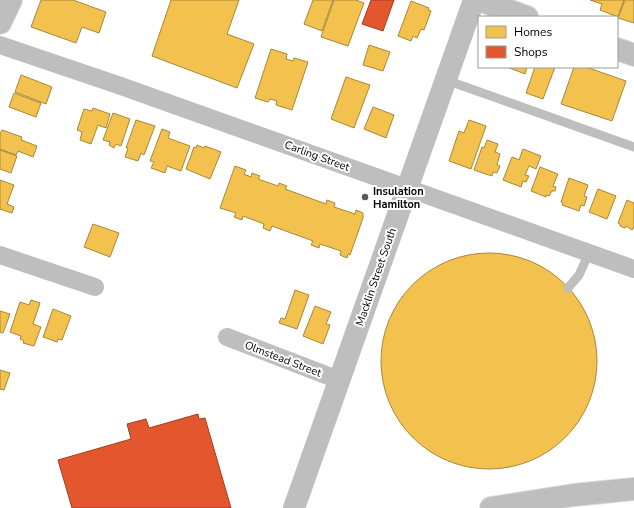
<svg xmlns="http://www.w3.org/2000/svg" width="634" height="508" font-family="'Nunito Sans',sans-serif">
<rect width="100%" height="100%" fill="#fff"/>
<!-- homes -->
<g fill="#f2c14e" stroke="#a98737">
<polygon points="41,0 73,0 106,12 99,33 82,27 76,43 31,27"/>
<polygon points="171,0 239,0 227,34 254,44 237,88 152,56"/>
<polygon points="313,0 333,0 322,31 304,24"/>
<polygon points="334,0 356,0 364,3 348,46 321,37"/>
<polygon points="590,0 624,0 618,17 600,10 602,4"/>
<polygon points="625,0 634,0 634,23 618,18"/>
<polygon points="411,1 429,8 428,10 431,11 424,30 421,29 417,38 413,36 411,41 398,36"/>
<polygon points="369,45 390,52 383,71 363,65"/>
<polygon points="271,49 287,54 286,59 293,61 294,58 308,62 292,110 276,105 277,101 270,99 268,102 255,98"/>
<polygon points="507,67 527,67 525,74"/>
<polygon points="535,67 555,67 543,99 526,93"/>
<polygon points="574,67 586,67 626,81 612,121 561,104"/>
<polygon points="21,75 52,87 46,104 15,92"/>
<polygon points="346,77 370,85 354,128 331,119"/>
<polygon points="14,93 41,103 36,117 9,107"/>
<polygon points="373,107 394,115 386,138 364,129"/>
<polygon points="93,108 110,114 106,128 98,125 91,144 80,140 82,132 77,130 84,109 92,111"/>
<polygon points="113,113 130,119 121,146 116,144 114,148 109,145 110,142 103,140"/>
<polygon points="136,120 155,126 144,155 141,153 138,161 125,157 128,148 126,148"/>
<polygon points="469,120 486,126 471,169 449,161 459,131 464,133"/>
<polygon points="162,129 170,132 168,138 190,146 181,171 167,166 165,173 151,168 154,162 150,161"/>
<polygon points="2,130 22,137 21,140 37,146 33,157 18,151 16,155 0,149 0,134"/>
<polygon points="487,140 498,144 495,152 500,154 497,165 500,166 497,173 493,172 492,176 474,170 482,147 484,148"/>
<polygon points="197,145 204,148 205,146 221,152 210,179 186,169 194,147 196,148"/>
<polygon points="523,149 541,156 536,169 529,166 525,175 529,176 526,182 523,181 521,187 503,180 512,157 519,160"/>
<polygon points="0,150 17,156 11,173 0,169"/>
<polygon points="235,166 246,170 244,174 251,177 252,173 260,176 258,179 278,186 279,183 287,186 285,189 326,204 327,200 335,203 334,207 355,214 356,210 363,213 363,218 350,255 348,254 347,258 340,255 341,251 320,244 319,248 311,245 313,241 272,226 270,231 263,228 264,224 243,216 242,220 234,217 236,213 220,208"/>
<polygon points="540,167 558,174 553,186 556,187 555,191 552,191 549,196 546,195 546,197 531,191"/>
<polygon points="569,178 588,185 584,196 587,197 584,206 581,205 579,211 562,205 563,203 561,202"/>
<polygon points="0,180 14,185 7,204 14,207 12,213 0,209"/>
<polygon points="598,189 616,196 607,219 589,212"/>
<polygon points="627,200 634,203 634,228 633,228 632,230 626,226 625,228 620,226 620,224 618,223"/>
<polygon points="93,224 119,233 110,257 84,247"/>
<circle cx="489" cy="361" r="108"/>
<polygon points="295,290 309,295 297,329 279,323 281,318 285,319"/>
<polygon points="31,300 40,303 33,324 41,327 34,346 23,343 24,341 20,339 21,336 10,332 20,302 29,305"/>
<polygon points="315,306 331,312 326,324 330,325 323,344 303,336"/>
<polygon points="53,309 71,316 62,340 58,339 57,342 43,337"/>
<polygon points="0,311 10,314 3,333 0,332"/>
<polygon points="0,370 10,373 4,390 0,389"/>
</g>
<!-- shops -->
<g fill="#e4572e" stroke="#a03d20">
<polygon points="371,0 394,0 383,31 362,24"/>
<polygon points="198,414 199,419 205,418 231,508 72,508 58,460 131,439 127,424 146,419 149,428"/>
</g>
<g fill="none" stroke-linecap="round" stroke-linejoin="round">
<!-- primary casing -->
<g stroke="#dbdbdb" stroke-width="24">
<g id="primary">
<polyline points="479,0 527,17"/>
<polyline points="0,23 11,0"/>
<polyline points="617,49 634,55"/>
<polyline points="491,508 574,495 634,489"/>
</g>
</g>
<!-- service -->
<g stroke="#bebebe" stroke-width="9">
<polyline points="446,80 634,147"/>
<polyline points="568,288 579,275 589,253"/>
</g>
<!-- minor -->
<g stroke="#bebebe" stroke-width="18">
<polyline points="0,45 118,85 634,269"/>
<polyline points="0,255 95,287"/>
<polyline points="227,337 339,380"/>
</g>
<!-- tertiary -->
<polyline stroke="#bebebe" stroke-width="22" points="294,508 474,0"/>
<!-- primary -->
<use href="#primary" stroke="#bebebe" stroke-width="22"/>
</g>
<!-- markers -->
<circle fill="#595959" stroke="#fff" stroke-width="1.5" cx="365" cy="197" r="4"/>
<g text-anchor="middle" dominant-baseline="central" stroke-width="4" stroke-linejoin="round" paint-order="stroke">
<!-- street labels -->
<g font-size="11" fill="#000" stroke="#fff">
<text transform="translate(317 156) rotate(20)">Carling Street</text>
<text transform="translate(376 277) rotate(-71)">Macklin Street South</text>
<text transform="translate(283 359) rotate(21)">Olmstead Street</text>
</g>
<!-- poi labels -->
<g font-size="11" font-weight="bold" fill="#000" stroke="#fff" text-anchor="start">
<text x="373" y="191">Insulation<tspan x="373" dy="13">Hamilton</tspan></text>
</g>
</g>
<!-- legend -->
<rect x="478" y="16" width="140" height="52" fill="#ffffff" stroke="#999999"/>
<rect x="486" y="26" width="20" height="12" fill="#f2c14e" stroke="#999999"/>
<text x="514" y="36" font-size="12" fill="#000000">Homes</text>
<rect x="486" y="46" width="20" height="12" fill="#e4572e" stroke="#999999"/>
<text x="514" y="56" font-size="12" fill="#000000">Shops</text>
</svg>
